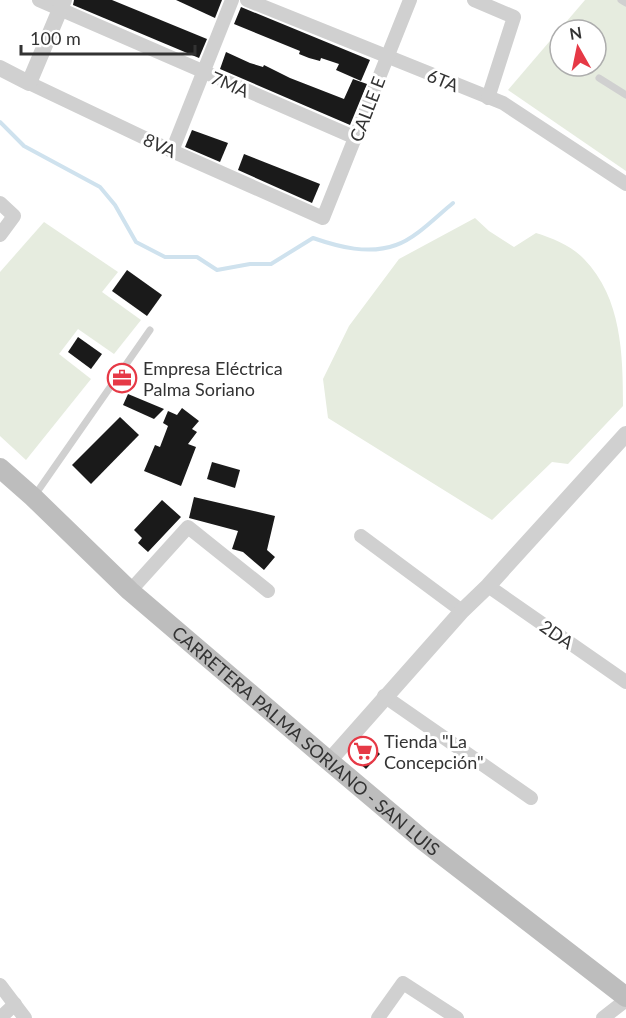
<svg xmlns="http://www.w3.org/2000/svg" width="626" height="1018" font-family="Lato,sans-serif">
<rect width="100%" height="100%" fill="#fff"/>
<!-- green -->
<g fill="#e6ecdf" fill-rule="evenodd">
<path d="M585,0H626V171L508,90ZM560,30H596V66H560Z"/>
<path d="M475,218L489,231L514,247L536,233C552,238 572,246 584,259C622,298 623,355 623,406L568,464L552,462L492,520L328,418L323,379L349,326L399,259Z"/>
<polygon points="44,222 118,272 102,292 141,320 114,354 78,329 59,354 91,379 26,460 0,436 0,272"/>
</g>
<g fill="none" stroke-linecap="round" stroke-linejoin="round">
<!-- stream -->
<path stroke="#cfe2ee" stroke-width="4" d="M0,122L24,146L100,187L115,205L136,242L165,257H197L217,270L250,264H271L313,238C339,247 369,255 396,245C415,239 437,216 453,203"/>
</g>
<!-- building -->
<g fill="#1a1a1a">
<polygon points="74,0 112,0 207,39 199,58 73,5"/>
<polygon points="176,0 222,0 215,18"/>
<polygon points="241,7 370,60 361,81 336,70 339,64 321,58 320,61 309,58 299,54 300,51 234,24"/>
<polygon points="226,52 250,63 263,67 264,65 290,78 344,99 353,79 367,84 350,125 220,69"/>
<polygon points="192,130 228,143 220,162 185,147"/>
<polygon points="244,154 320,184 312,203 238,170"/>
<polygon points="127,270 162,295 147,316 112,291"/>
<polygon points="78,337 102,354 91,369 68,352"/>
<polygon points="128,394 164,409 154,419 123,405"/>
<polygon points="182,408 199,421 192,429 197,432 188,444 196,447 181,486 144,471 155,445 160,447 168,426 163,423 168,411 177,415"/>
<polygon points="120,417 139,435 91,484 72,465"/>
<polygon points="212,462 240,470 235,488 207,479"/>
<polygon points="194,497 275,516 267,550 275,557 264,570 243,552 232,549 238,531 189,518"/>
<polygon points="162,500 181,517 148,552 138,543 142,538 134,530"/>
<polygon points="366,741 380,754 366,769 350,755"/>
</g>
<g fill="none" stroke-linecap="round" stroke-linejoin="round">
<!-- service -->
<g stroke="#d0d0d0" stroke-width="7">
<polyline points="621,0 626,3"/>
<polyline points="599,78 626,95"/>
<polyline points="35,495 150,330"/>
</g>
<!-- minor -->
<g stroke="#d0d0d0" stroke-width="14">
<polyline points="39,0 356,138"/>
<polyline points="247,0 503,103 626,184"/>
<polyline points="474,0 514,17 488,98"/>
<polyline points="29,83 172,151 323,218 410,0"/>
<polyline points="172,151 232,0"/>
<polyline points="0,203 14,216 0,235"/>
<polyline points="361,536 462,611"/>
<polyline points="488,586 626,682"/>
<polyline points="130,591 188,527 268,591"/>
<polyline points="384,696 531,798"/>
<polyline points="0,985 25,1018"/>
<polyline points="0,1018 15,1004"/>
<polyline points="378,1018 403,983 457,1018"/>
<polyline points="603,1018 626,1000"/>
</g>
<!-- tertiary -->
<g stroke="#d0d0d0" stroke-width="16">
<polyline points="0,68 29,83 64,0"/>
<polyline points="329,761 462,611 488,586 626,434"/>
</g>
<!-- secondary -->
<path stroke="#bdbdbd" stroke-width="20" id="s1" d="M0,468L33,497L130,591L329,761L424,841L626,997"/>
</g>
<!-- icons -->
<defs>
<g id="office-ring" transform="scale(1.5)"><circle r="9.5" fill="#fff" stroke="#e63946" stroke-width="1.5"/><path d="M-6-3h4V-5.5h4V-3h4V5H-6ZM-1-4.5V-3h2v-1.5ZM-6 0V1H6V0Z" fill="#e63946"/></g>
<g id="supermarket-ring" transform="scale(1.5)"><circle r="9.5" fill="#fff" stroke="#e63946" stroke-width="1.5"/><path d="M-6-5.5h2.5l.6 2H6L4.5 2H-2.5L-4.4-4H-6ZM-1.5 3.2a1.3 1.3 0 1 0 .1 0ZM3 3.2a1.3 1.3 0 1 0 .1 0Z" fill="#e63946"/></g>
</defs>
<g fill-rule="evenodd">
<use href="#office-ring" x="122" y="378"/>
<use href="#supermarket-ring" x="363" y="751"/>
</g>
<g text-anchor="middle" dominant-baseline="central" stroke-width="6" stroke-linejoin="round" paint-order="stroke">
<!-- street labels -->
<g font-size="18" fill="#333" stroke="#fff">
<text transform="translate(443 80) rotate(22)">6TA</text>
<text transform="translate(230 84) rotate(23)">7MA</text>
<text transform="translate(367 109) rotate(-69)">CALLE E</text>
<text transform="translate(160 145) rotate(25)">8VA</text>
<text transform="translate(557 634) rotate(35)">2DA</text>
<text stroke="none"><textPath href="#s1" startOffset="410">CARRETERA PALMA SORIANO - SAN LUIS</textPath></text>
</g>
<!-- poi labels -->
<g font-size="18" fill="#333" stroke="#fff" text-anchor="start">
<text x="143" y="368">Empresa Eléctrica<tspan x="143" dy="21">Palma Soriano</tspan></text>
<text x="384" y="741">Tienda "La<tspan x="384" dy="21">Concepción"</tspan></text>
</g>
</g>
<!-- north arrow -->
<g transform="translate(578 48) rotate(351)"><circle r="28" fill="#ffffff" stroke="#adadad" stroke-width="1.5"/>
<path d="M0-4.5L10 22L0 15L-10 22Z" fill="#e63946"/>
<text y="-9" font-size="16" font-weight="bold" text-anchor="middle" fill="#333333">N</text>
</g>
<!-- scale -->
<path d="M21 45v9h174v-9" fill="none" stroke="#333333" stroke-width="3"/>
<text x="30" y="45" font-size="18" fill="#333333" stroke="#ffffff" stroke-width="4.5" paint-order="stroke">100 m</text>
</svg>
